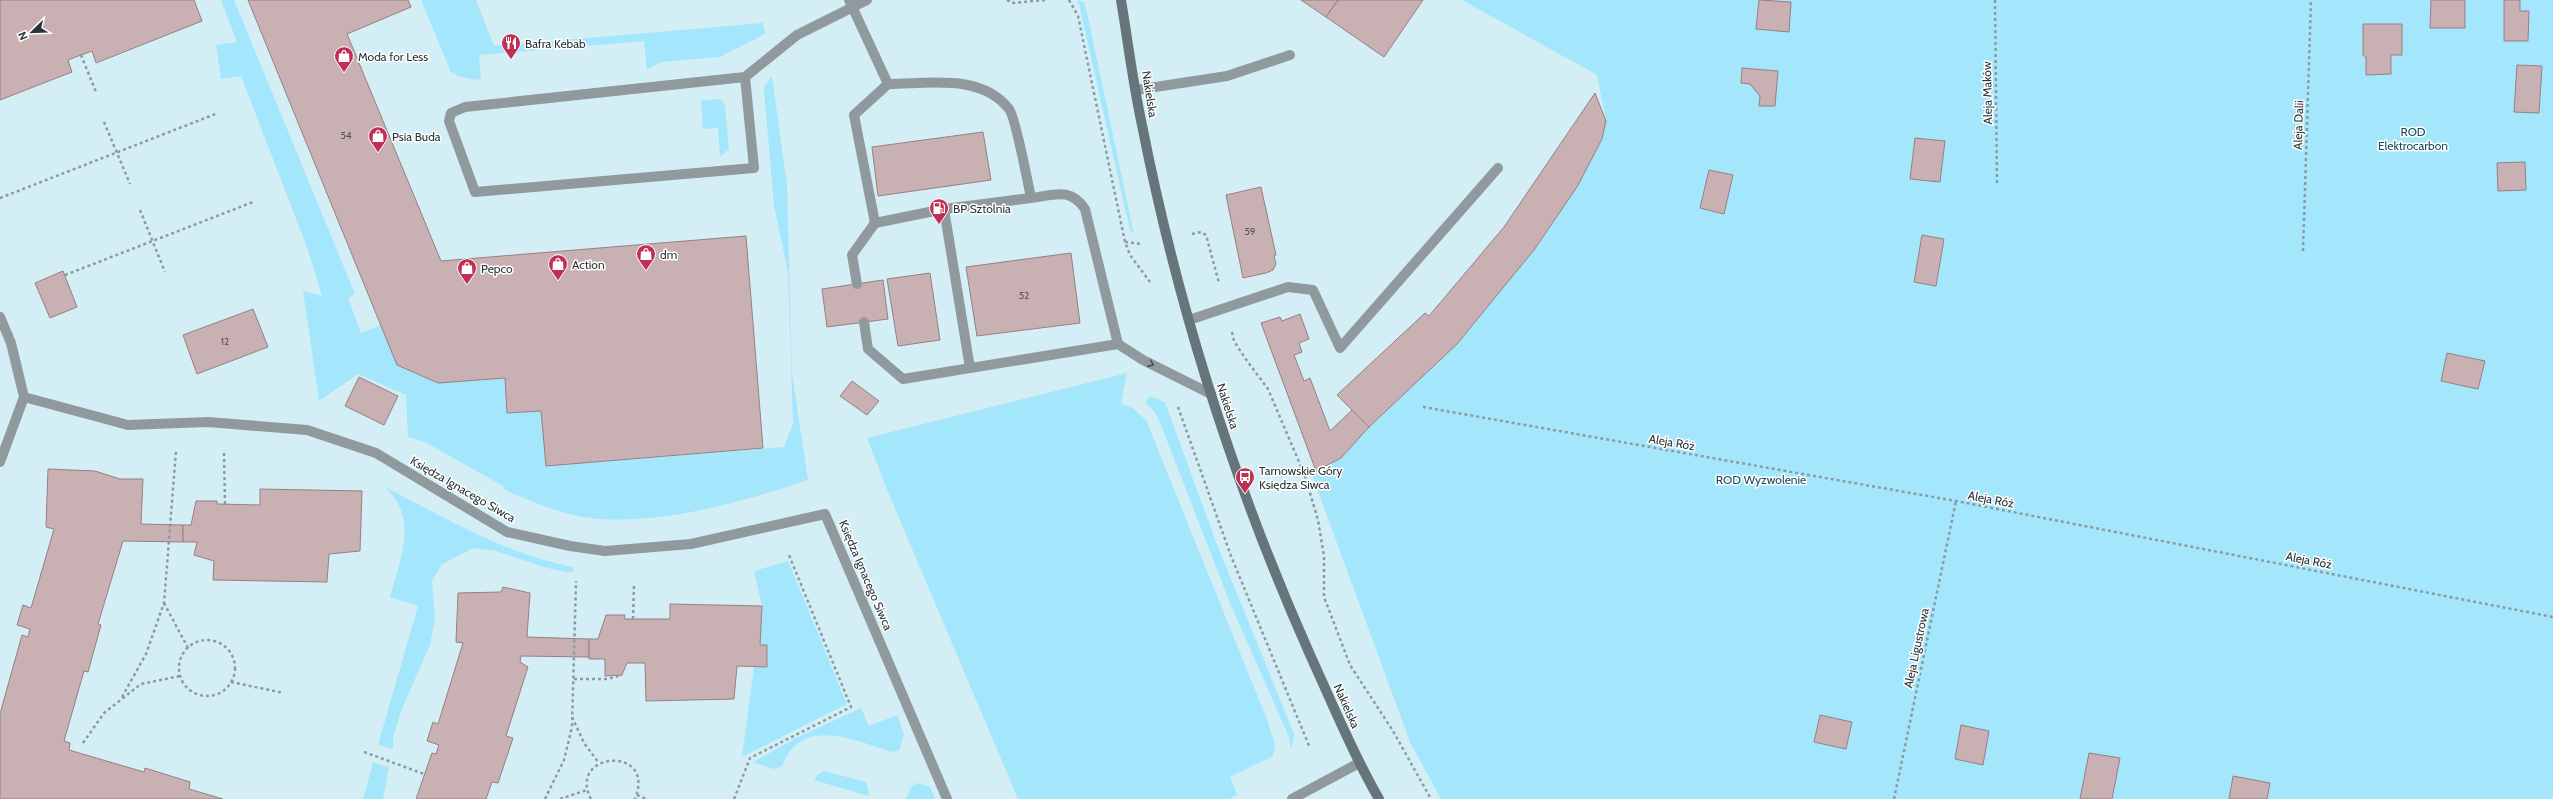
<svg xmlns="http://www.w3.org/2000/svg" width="2553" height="799" font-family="Cabin,sans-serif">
<rect width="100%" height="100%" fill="#d4eef6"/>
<!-- green -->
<g fill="#a4e6fc">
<path d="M221,0H234L355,294L348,298L361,333L381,325L397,365L438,383L505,378L507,413L541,411L546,466L784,447L793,424L788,272L774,206L764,90L765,85L772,76L787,185L792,374L808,480C740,503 636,533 565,513C544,507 524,498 505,490L503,486L427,443L408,437L406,395L358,374L319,401L303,291L322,296L308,250L241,76L221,79L216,45L237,42Z"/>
<path d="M421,0H476L494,46L763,23L765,34L719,57L660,62L647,70L644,41L479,55L481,80C470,79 460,78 451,72Z"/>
<polygon points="1078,0 1084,2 1087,13 1134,234 1130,230"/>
<polygon points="1462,0 2553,0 2553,799 1441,799 1410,742 1312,475 1341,458 1369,427 1457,344 1534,250 1577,187 1602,139 1606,121 1597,75"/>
<polygon points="717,99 722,100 725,106 729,149 720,157 718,128 703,129 701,101"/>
<polygon points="1127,373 1121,403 1134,409 1146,420 1268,722 1275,745 1273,756 1230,777 1237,795 1229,799 1018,799 888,492 867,438"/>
<polygon points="1150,396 1165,402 1216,542 1294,734 1291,749 1289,737 1230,603 1161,425 1155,412 1145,402"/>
<path d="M385,487C446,518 505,554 573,567V573L547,568L496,551L473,548L442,564L432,581L435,618L430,645L401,711L393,738V749L378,745L418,606L390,597C400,560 419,518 385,487Z"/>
<polygon points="788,561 847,704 742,757 754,667 767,667 767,645 760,645 762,606 754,571"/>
<path d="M861,708L869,726L897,715L904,734L899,750L893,752C863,744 816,720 791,750C787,754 785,761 782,766L774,769L753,762L796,738Z"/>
<polygon points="373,762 389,767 383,799 363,799"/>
<polygon points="825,771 866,782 869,796 814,780 818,774"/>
<polygon points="917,783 930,787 935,799 906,799 912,786"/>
</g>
<!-- building -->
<g fill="#c9b0b3" stroke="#977f82">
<polygon points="0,0 194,0 202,21 96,63 92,51 81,55 68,60 72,72 0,100"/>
<polygon points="248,0 408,0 411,7 347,34 441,261 746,236 763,448 546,466 541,411 507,413 505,378 438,383 397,365"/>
<polygon points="1301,0 1338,0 1326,17"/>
<polygon points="1338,0 1423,0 1384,57 1326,17"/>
<polygon points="1759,0 1791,2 1789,32 1756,29"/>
<polygon points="2431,0 2465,0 2465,28 2430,28"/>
<polygon points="2504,0 2520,0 2520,11 2529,11 2528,41 2504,41"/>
<polygon points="2363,24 2402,24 2402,55 2391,55 2391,74 2366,75 2366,57 2363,55"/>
<polygon points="2517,65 2542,66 2539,113 2514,112"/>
<polygon points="1742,68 1778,71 1775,106 1759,106 1760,96 1750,84 1741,83"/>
<polygon points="1595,93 1606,121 1602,139 1577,187 1534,250 1457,344 1369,427 1337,395 1425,313 1429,316 1504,227"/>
<polygon points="983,132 991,180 878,196 872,147"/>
<polygon points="1915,138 1945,141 1940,182 1910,179"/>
<polygon points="2525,162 2526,190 2498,191 2497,163"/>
<polygon points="1709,170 1733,175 1724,214 1700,208"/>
<polygon points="1261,187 1276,255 1274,256 1276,264 1273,270 1266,273 1243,278 1226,195"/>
<polygon points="1922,235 1944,239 1936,286 1914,282"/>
<polygon points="1071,253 1080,323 977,336 966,267"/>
<polygon points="63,271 77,307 50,318 35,283"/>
<polygon points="930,273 940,340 898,346 887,279"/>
<polygon points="883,280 888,319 827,327 822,289"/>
<polygon points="253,309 268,347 197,374 183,335"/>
<polygon points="1300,314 1309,339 1299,343 1302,352 1294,355 1304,381 1310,378 1330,431 1352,410 1369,427 1341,458 1316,471 1261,323 1280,317 1282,321"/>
<polygon points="2447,353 2485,361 2478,389 2441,381"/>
<polygon points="359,377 398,396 384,425 345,406"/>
<polygon points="852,381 879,401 867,415 840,396"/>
<polygon points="48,469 95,471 120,479 143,479 141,524 183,525 183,542 123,541 98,624 101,625 88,672 84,671 64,741 70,743 69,750 144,772 145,768 190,782 189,789 223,799 0,799 0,714 22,635 28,637 30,629 17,625 23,605 31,608 54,529 46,527"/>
<polygon points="260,489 362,491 360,551 329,554 327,582 213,580 214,561 194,555 197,542 183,542 183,525 191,525 196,501 217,501 217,504 260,505"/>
<polygon points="503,587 530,593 527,637 589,639 589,657 521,656 520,662 528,667 506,736 513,738 498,783 492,782 486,799 416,799 432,753 436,754 439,745 427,741 433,722 438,724 463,643 456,642 458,593 501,592"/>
<polygon points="670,604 762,606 760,645 767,645 767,667 737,666 734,699 646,701 645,663 627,663 622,675 605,676 605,659 589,659 589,639 598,639 606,615 625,615 624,619 670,619"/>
<polygon points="1820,715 1852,722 1846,749 1814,742"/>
<polygon points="1961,725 1989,731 1983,765 1955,759"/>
<polygon points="2089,753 2120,758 2112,799 2080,799"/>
<polygon points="2233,776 2270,783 2267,799 2229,799"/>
</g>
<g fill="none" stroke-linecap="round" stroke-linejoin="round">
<!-- path -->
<g stroke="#8a9ca2" stroke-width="2.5" stroke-dasharray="3 3" stroke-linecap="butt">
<polyline points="1007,0 1012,3 1045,0"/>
<polyline points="1069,0 1078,16 1125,242 1130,255 1150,282"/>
<polyline points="1995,0 1997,186"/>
<polyline points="81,55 96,92"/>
<polyline points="104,122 130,184"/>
<polyline points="0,198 218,113"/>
<polyline points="140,210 165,272"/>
<polyline points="1192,234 1201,232 1206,235 1219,283"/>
<polyline points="1125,242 1142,244"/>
<polyline points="2303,251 2311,0"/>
<polyline points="65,275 253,202"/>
<polyline points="1232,332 1234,341 1245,358 1268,389 1305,476 1318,520 1324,556 1324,597 1350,665 1393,731 1431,799"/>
<polyline points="1178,407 1231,556 1310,748"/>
<polyline points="1423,407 1956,501 2553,617"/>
<polyline points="224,453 225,504"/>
<polyline points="164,603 188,648"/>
<polyline points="633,619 634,585"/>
<circle cx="207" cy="668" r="28"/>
<polyline points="574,679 607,679 622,675"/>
<polyline points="231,682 284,693"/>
<polyline points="122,697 146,654 164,603 176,451"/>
<polyline points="572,717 584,743 599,763"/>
<polyline points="83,743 104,713 141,684 180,676"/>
<polyline points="364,752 424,774"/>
<polyline points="637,795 646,799"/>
<polyline points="545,799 564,760 572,727 576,581"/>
<polyline points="560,799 587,790"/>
<path d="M591,799C566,752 657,744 635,799"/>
<polyline points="734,799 750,758 851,707 789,555"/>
<polyline points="1894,799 1956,501"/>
</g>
<!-- lane -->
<g stroke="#909a9e" stroke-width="10">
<polyline points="849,0 888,84"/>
<polyline points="745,77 754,168 475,192 449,121 451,113 465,107 745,77 797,35 867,0"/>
<polyline points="1136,90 1227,76 1290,55"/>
<polyline points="944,209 970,368"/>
<polyline points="875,223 944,209 1031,198"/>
<path d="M857,284L852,255L875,223L854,115L888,84C928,84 981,73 1009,109C1015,116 1028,183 1031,198C1055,195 1070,187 1085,209L1118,344"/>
<polyline points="1189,320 1288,287 1313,290 1340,348 1498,168"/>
<polyline points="864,322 868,349 903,379 1118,344 1143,360 1211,394"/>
</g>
<!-- street -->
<g stroke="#909a9e" stroke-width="10">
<polyline points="0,317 11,343 24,397 0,462"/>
<polyline points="24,397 128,425 208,422 307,430 376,453 507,532 570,546 605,551 691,544 825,514 947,799"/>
<polyline points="1292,799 1359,763"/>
</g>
<!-- secondary -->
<path stroke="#65757a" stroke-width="10" d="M1121,0C1128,42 1133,84 1142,125C1178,308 1235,487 1311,657C1333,705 1353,754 1379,799"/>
</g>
<!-- one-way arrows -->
<defs><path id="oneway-chevron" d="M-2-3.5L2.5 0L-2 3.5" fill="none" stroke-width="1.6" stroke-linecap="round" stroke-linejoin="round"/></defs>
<use stroke="#495357" href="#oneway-chevron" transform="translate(1151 364) rotate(24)"/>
<!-- icons -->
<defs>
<g id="restaurant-pin" transform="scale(1)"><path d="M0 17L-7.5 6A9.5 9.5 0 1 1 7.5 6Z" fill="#c03056" stroke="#fff"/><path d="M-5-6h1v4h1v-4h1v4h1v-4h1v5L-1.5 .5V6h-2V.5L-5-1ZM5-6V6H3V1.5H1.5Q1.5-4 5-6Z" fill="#fff"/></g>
<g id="shop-pin" transform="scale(1)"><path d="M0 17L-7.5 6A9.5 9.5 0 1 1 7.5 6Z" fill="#c03056" stroke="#fff"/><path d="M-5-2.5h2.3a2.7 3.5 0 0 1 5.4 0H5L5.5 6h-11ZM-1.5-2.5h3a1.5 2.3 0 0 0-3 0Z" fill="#fff"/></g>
<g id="fuel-pin" transform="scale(1)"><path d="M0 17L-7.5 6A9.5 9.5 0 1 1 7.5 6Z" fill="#c03056" stroke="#fff"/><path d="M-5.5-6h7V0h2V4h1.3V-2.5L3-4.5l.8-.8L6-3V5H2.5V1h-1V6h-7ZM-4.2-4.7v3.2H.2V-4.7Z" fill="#fff"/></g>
<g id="bus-pin" transform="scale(1)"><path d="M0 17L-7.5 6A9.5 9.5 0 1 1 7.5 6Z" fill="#c03056" stroke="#fff"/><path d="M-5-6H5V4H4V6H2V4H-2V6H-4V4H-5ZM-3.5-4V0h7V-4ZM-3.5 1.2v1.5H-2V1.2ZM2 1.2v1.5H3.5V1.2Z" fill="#fff"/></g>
</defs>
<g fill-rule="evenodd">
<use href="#restaurant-pin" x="511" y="43"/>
<use href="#shop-pin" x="344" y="56"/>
<use href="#shop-pin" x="378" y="136"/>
<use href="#fuel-pin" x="939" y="208"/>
<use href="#shop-pin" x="646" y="254"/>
<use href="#shop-pin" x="558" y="264"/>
<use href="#shop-pin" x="467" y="268"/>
<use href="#bus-pin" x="1245" y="477"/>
</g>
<g text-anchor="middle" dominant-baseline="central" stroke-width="3" stroke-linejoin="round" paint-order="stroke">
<!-- number labels -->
<g font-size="10" fill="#525457">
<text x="346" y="135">54</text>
<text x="1250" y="231">59</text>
<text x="1024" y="295">52</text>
<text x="225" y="341">12</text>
</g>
<!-- poi labels -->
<g font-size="12" fill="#2b3538" stroke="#fff" text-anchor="start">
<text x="525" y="43">Bafra Kebab</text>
<text x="358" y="56">Moda for Less</text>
<text x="392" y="136">Psia Buda</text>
<text x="953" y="208">BP Sztolnia</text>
<text x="660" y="254">dm</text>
<text x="572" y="264">Action</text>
<text x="481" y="268">Pepco</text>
<text x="1259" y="470">Tarnowskie Góry<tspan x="1259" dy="14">Księdza Siwca</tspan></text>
</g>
<!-- street labels -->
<g font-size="12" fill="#2b3538" stroke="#fff">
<text transform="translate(1987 93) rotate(-91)">Aleja Maków</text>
<text transform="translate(1150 94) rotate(81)">Nakielska</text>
<text transform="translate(2298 125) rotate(-88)">Aleja Dalii</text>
<text transform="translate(1228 406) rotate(72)">Nakielska</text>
<text transform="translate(1672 442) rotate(10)">Aleja Róż</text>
<text transform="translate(463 489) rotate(30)">Księdza Ignacego Siwca</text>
<text transform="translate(1991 499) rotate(11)">Aleja Róż</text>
<text transform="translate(2309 560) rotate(11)">Aleja Róż</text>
<text transform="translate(866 575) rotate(67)">Księdza Ignacego Siwca</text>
<text transform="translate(1916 648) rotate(-78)">Aleja Ligustrowa</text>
<text transform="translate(1347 706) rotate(66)">Nakielska</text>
</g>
<!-- park labels -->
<g font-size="12" fill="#194a58" stroke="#fff">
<text x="2413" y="131">ROD<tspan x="2413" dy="14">Elektrocarbon</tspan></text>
<text x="1761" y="479">ROD Wyzwolenie</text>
</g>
</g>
<!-- north arrow -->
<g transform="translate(32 32) rotate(247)" stroke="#ffffff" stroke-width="3" paint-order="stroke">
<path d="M0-3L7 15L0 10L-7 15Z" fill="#2b3538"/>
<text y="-6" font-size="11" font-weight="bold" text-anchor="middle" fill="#2b3538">N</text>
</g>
</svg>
